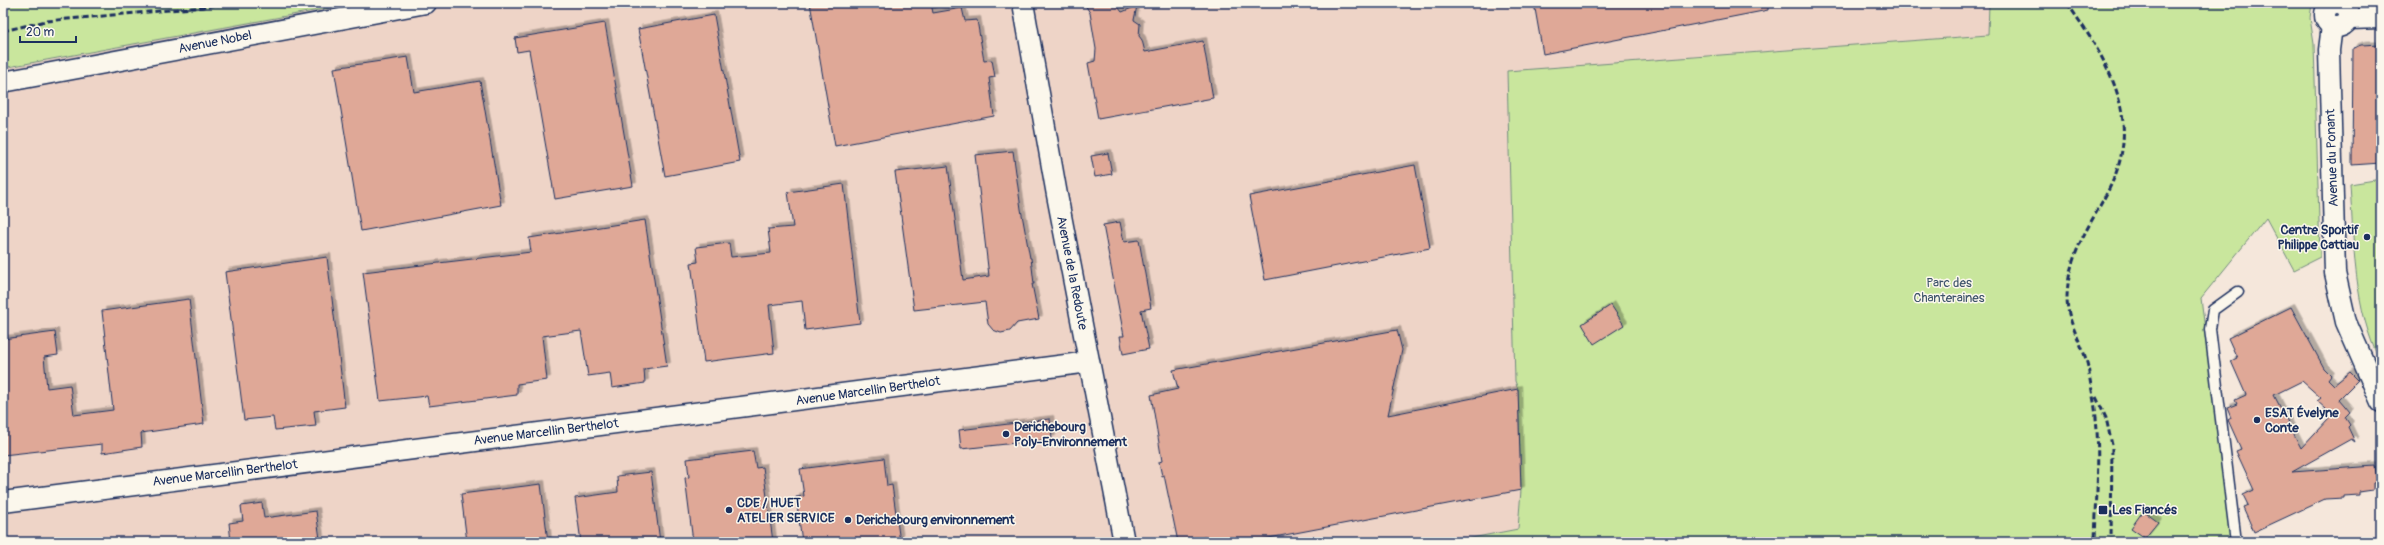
<svg xmlns="http://www.w3.org/2000/svg" width="2384" height="545" font-family="Pangolin,sans-serif">
<defs>
<filter id="shadow"><feDropShadow dx="3.5" dy="-3.5" stdDeviation="0" flood-color="#0004"/></filter>
</defs>
<rect width="100%" height="100%" fill="#f5e7db"/>
<filter id="ink" filterUnits="userSpaceOnUse"><feTurbulence type="fractalNoise" baseFrequency=".025" numOctaves="2"/><feDisplacementMap in="SourceGraphic" scale="8" xChannelSelector="R" yChannelSelector="G"/><feConvolveMatrix kernelMatrix="1 2 1 2 8 2 1 2 1" color-interpolation-filters="sRGB"/></filter>
<g filter="url(#ink)">
<!-- built -->
<polygon fill="#eed4c7" points="357,3 1989,3 1988,35 1507,72 1515,381 1518,389 1521,490 1518,529 1451,542 3,542 3,68"/>
<!-- green -->
<g fill="#c9e69d" stroke="#728a7e">
<polygon points="3,3 357,3 3,68"/>
<polygon points="1989,3 2312,3 2310,18 2314,44 2320,257 2294,270 2266,218 2201,298 2232,542 1451,542 1518,529 1521,490 1518,389 1515,381 1507,71 1988,35"/>
<path d="M2381,179V363C2353,308 2354,244 2350,184Z"/>
</g>
<!-- building -->
<g fill="#dfa897" stroke="#1b2f5e" fill-rule="evenodd" filter="url(#shadow)">
<polygon points="810,3 931,3 933,13 962,8 965,21 977,20 984,61 992,60 995,77 989,78 994,116 835,146"/>
<polygon points="1084,3 1115,3 1122,12 1137,6 1134,20 1140,24 1139,36 1142,40 1145,52 1203,41 1213,98 1098,119 1088,63 1095,61 1096,49 1090,13"/>
<polygon points="1534,3 1768,3 1768,10 1543,54"/>
<polygon points="714,15 740,162 665,176 638,29"/>
<polygon points="605,23 633,186 555,199 529,50 517,52 515,38"/>
<polygon points="2381,44 2381,163 2352,165 2353,48 2361,45"/>
<polygon points="408,57 414,92 480,81 501,205 361,231 334,68"/>
<polygon points="1013,151 1021,209 1030,258 1031,258 1034,284 1032,284 1039,319 1017,323 1010,331 1001,333 993,330 988,324 985,302 914,310 895,172 948,166 963,280 989,276 975,155"/>
<polygon points="1108,153 1112,174 1095,177 1091,156"/>
<polygon points="1415,165 1430,248 1265,280 1249,196"/>
<polygon points="844,184 860,323 805,330 802,301 769,305 774,353 704,362 691,263 698,262 696,247 729,243 731,257 771,253 768,229 793,227 788,192"/>
<polygon points="645,220 667,366 644,369 645,383 612,388 610,373 588,376 581,331 542,336 547,380 517,384 517,395 429,406 427,396 380,401 363,272 531,252 529,238"/>
<polygon points="1120,222 1124,242 1139,240 1151,308 1141,310 1149,349 1123,354 1120,336 1124,336 1103,225"/>
<polygon points="327,257 345,407 314,411 316,426 275,430 273,417 244,420 225,272"/>
<polygon points="189,299 204,424 141,433 142,447 102,453 102,444 3,455 3,339 55,332 58,355 44,357 47,388 70,385 74,415 113,410 102,311"/>
<polygon points="1611,305 1624,325 1594,344 1582,324"/>
<path d="M2291,307L2324,368L2331,375L2328,379L2334,385L2350,372L2358,380L2339,399L2350,412L2345,417L2350,425L2348,427L2355,442L2351,439L2292,472L2375,466L2377,482L2373,483V490L2359,492V495L2344,496V498L2325,499L2254,532L2243,507L2248,505L2243,495L2254,490L2236,451L2241,449L2228,420L2231,418L2227,408L2237,404L2235,400L2246,395L2231,361L2237,358L2228,338ZM2302,381L2321,398L2317,401L2326,409L2322,412L2329,418L2301,448L2274,395Z"/>
<polygon points="1397,330 1402,350 1388,415 1518,389 1521,490 1248,542 1206,542 1205,537 1178,542 1164,475 1162,476 1159,462 1162,461 1151,395 1178,389 1173,370"/>
<polygon points="1050,419 1052,439 961,449 959,430"/>
<polygon points="753,451 756,468 763,467 773,542 693,542 685,478 689,477 687,459"/>
<polygon points="884,458 887,486 892,485 900,542 802,542 796,497 804,496 800,469"/>
<polygon points="651,472 660,542 581,542 575,498 618,492 617,476"/>
<polygon points="541,484 548,542 467,542 461,494"/>
<polygon points="262,503 264,518 316,511 320,539 316,539 316,542 231,542 229,523 243,521 241,506"/>
<polygon points="2143,511 2158,522 2145,538 2131,528"/>
</g>
<g fill="none" stroke-linecap="round" stroke-linejoin="round">
<!-- lane casing -->
<g stroke="#1b2f5e" stroke-width="13">
<polyline id="lane" points="2236,542 2210,329 2213,310 2238,292"/>
</g>
<!-- street casing -->
<g stroke="#1b2f5e" stroke-width="23">
<g id="street">
<circle cx="2337" cy="15" r="12"/>
<polyline points="1023,3 1057,195 1124,542"/>
<polyline points="2349,19 2381,18"/>
<polyline points="2332,26 2329,50 2335,273 2346,322 2381,402"/>
<polyline points="3,82 426,3"/>
<polyline points="3,502 1089,362"/>
</g>
</g>
<!-- lane -->
<use href="#lane" stroke="#fbf7ec" stroke-width="10"/>
<!-- street -->
<use href="#street" stroke="#fbf7ec" stroke-width="20"/>
<!-- rail -->
<g stroke="#1b2f5e" stroke-width="3" stroke-dasharray="6 3" stroke-linecap="butt">
<path d="M2067,3C2107,60 2145,119 2109,189C2089,228 2068,253 2067,298C2067,326 2086,347 2089,373C2091,388 2095,403 2096,418C2100,459 2096,501 2095,542"/>
<polyline points="3,31 46,21 204,7 229,3"/>
<polyline points="2096,397 2106,418 2112,445 2111,542"/>
</g>
</g>
</g>
<!-- markers -->
<g fill="#1b2f5e" stroke="#fbf7ec" stroke-width="1.5">
<circle cx="2367" cy="237" r="4"/>
<circle cx="2257" cy="420" r="4"/>
<circle cx="1006" cy="434" r="4"/>
<circle cx="729" cy="510" r="4"/>
<rect x="2098" y="505" width="10" height="10" rx="2"/>
<circle cx="848" cy="520" r="4"/>
</g>
<g text-anchor="middle" dominant-baseline="central" stroke-width="3" stroke-linejoin="round" paint-order="stroke">
<!-- street labels -->
<g font-size="13" fill="#1b2f5e" stroke="#fbf7ec">
<text transform="translate(215 42) rotate(-11)">Avenue Nobel</text>
<text transform="translate(2332 158) rotate(-92)">Avenue du Ponant</text>
<text transform="translate(1072 273) rotate(79)">Avenue de la Redoute</text>
<text transform="translate(868 391) rotate(-8)">Avenue Marcellin Berthelot</text>
<text transform="translate(546 432) rotate(-7)">Avenue Marcellin Berthelot</text>
<text transform="translate(225 473) rotate(-7)">Avenue Marcellin Berthelot</text>
</g>
<!-- poi labels -->
<g font-size="13" font-weight="bold" fill="#1b2f5e" stroke="#fbf7ec" text-anchor="start">
<text x="2359" y="230" text-anchor="end">Centre Sportif<tspan x="2359" dy="15">Philippe Cattiau</tspan></text>
<text x="2265" y="413">ESAT Évelyne<tspan x="2265" dy="15">Conte</tspan></text>
<text x="1014" y="427">Derichebourg<tspan x="1014" dy="15">Poly-Environnement</tspan></text>
<text x="737" y="503">CDE / HUET<tspan x="737" dy="15">ATELIER SERVICE</tspan></text>
<text x="2112" y="510">Les Fiancés</text>
<text x="856" y="520">Derichebourg environnement</text>
</g>
<!-- park labels -->
<g font-size="13" fill="#3e546b" stroke="#fbf7ec">
<text x="1949" y="283">Parc des<tspan x="1949" dy="15">Chanteraines</tspan></text>
</g>
</g>
<!-- margin -->
<rect width="2384" height="545" fill="none" stroke="#fbf7ec" stroke-width="16"/>
<rect x="8" y="8" width="2368" height="529" fill="none" stroke="#1b2f5e" stroke-width="1.5" filter="url(#ink)"/>
<!-- scale -->
<path d="M20 36v6h56v-6" fill="none" stroke="#1b2f5e" stroke-width="2"/>
<text x="26" y="36" font-size="12" fill="#1b2f5e" stroke="#fbf7ec" stroke-width="3" paint-order="stroke">20 m</text>
</svg>
